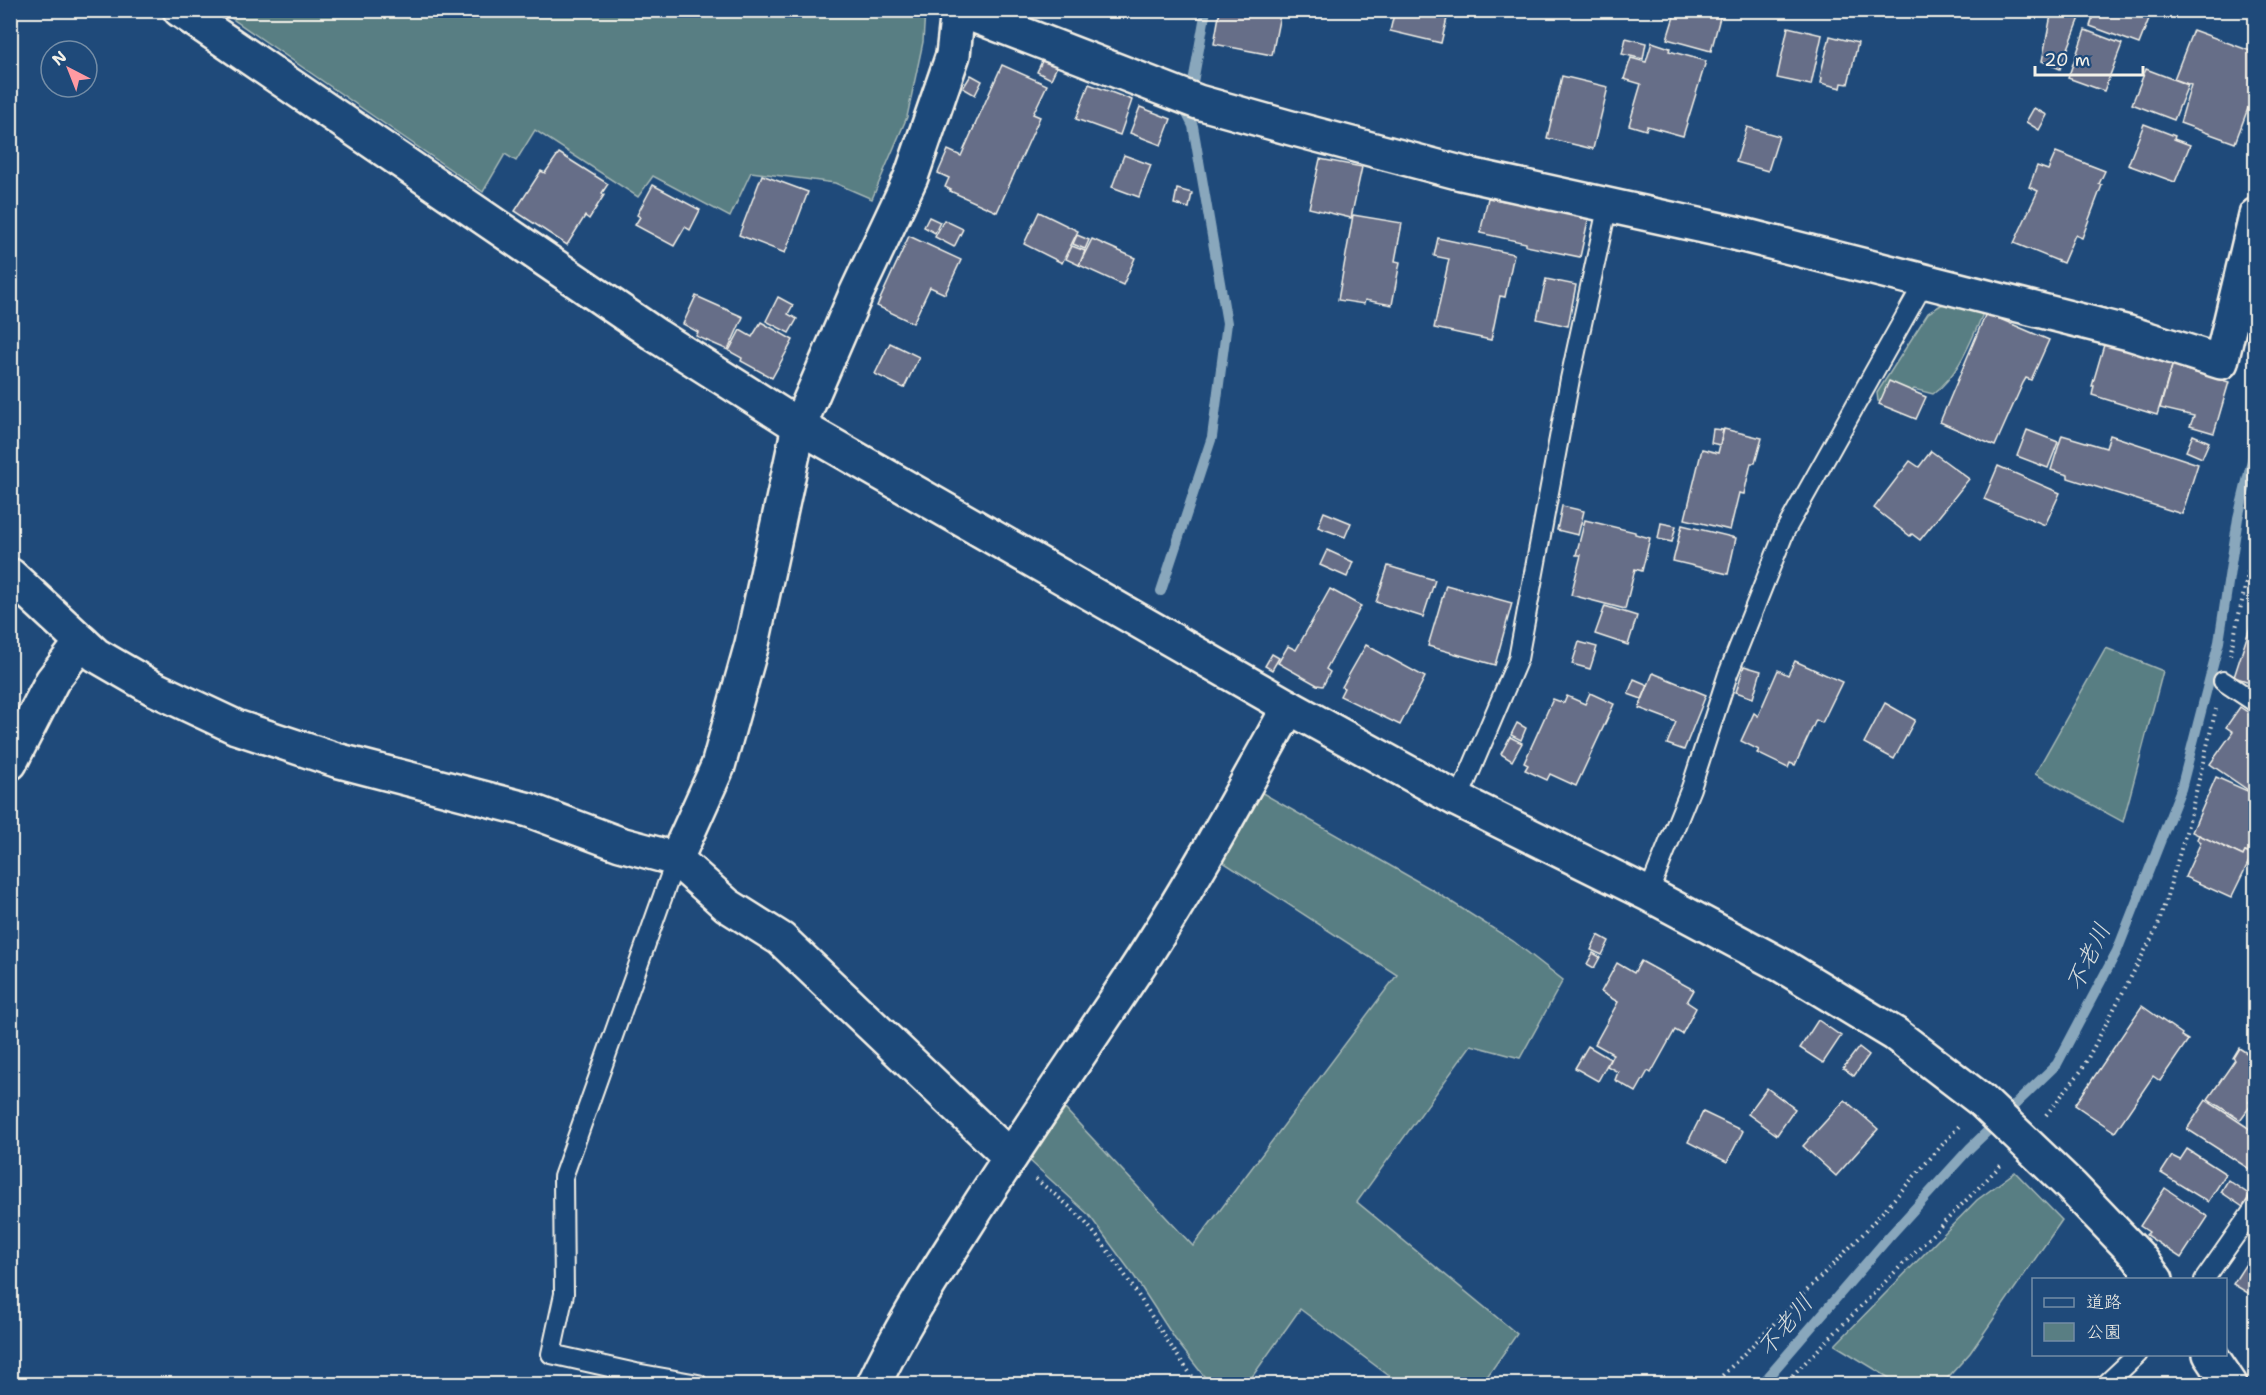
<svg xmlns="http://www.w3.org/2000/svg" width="2266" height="1395" font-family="'Shantell Sans','Klee One',sans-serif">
<rect width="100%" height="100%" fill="#1f4a7a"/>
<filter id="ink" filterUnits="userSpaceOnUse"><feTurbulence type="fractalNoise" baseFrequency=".0167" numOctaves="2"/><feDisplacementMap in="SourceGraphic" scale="12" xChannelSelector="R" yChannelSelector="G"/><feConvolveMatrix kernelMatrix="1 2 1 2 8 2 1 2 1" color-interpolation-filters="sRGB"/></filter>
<g filter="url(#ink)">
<!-- green -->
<g fill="#597e83" stroke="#a6b8b6" stroke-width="1.5">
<polygon points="221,11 925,10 925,11 923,42 907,117 872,199 835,183 751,172 730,217 653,176 638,197 535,130 516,161 505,154 483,192"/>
<path d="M1959,300L1978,307L1982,316C1970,343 1958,376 1933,394L1914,389C1900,403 1898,405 1878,401L1877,393L1928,313L1941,305Z"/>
<polygon points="2106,648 2163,671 2123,822 2035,774"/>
<polygon points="1259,791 1431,889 1513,941 1563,980 1520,1058 1471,1045 1357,1202 1517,1334 1482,1384 1400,1384 1300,1309 1247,1384 1210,1384 1175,1339 1134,1276 1089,1215 1029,1160 1065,1109 1193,1246 1397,975 1220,860"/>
<polygon points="2015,1172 2062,1220 1970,1353 1942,1384 1899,1384 1835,1345 1977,1200"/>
</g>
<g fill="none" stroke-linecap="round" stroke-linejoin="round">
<!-- stream -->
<g stroke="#89a7bc" stroke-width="10">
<polyline points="1193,82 1206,10"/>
<polyline points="1161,591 1212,437 1227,323 1193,126 1187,114"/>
<polyline points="1762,1384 1888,1238 1970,1148 2057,1064 2117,951 2181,789 2219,642 2238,518 2256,444"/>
</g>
</g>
<!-- building -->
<g fill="#666e88" stroke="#f4f1e8" stroke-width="1.5">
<polygon points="1220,10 1281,10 1272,55 1214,44"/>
<polygon points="1395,10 1449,10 1441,43 1390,31"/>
<polygon points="1676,10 1722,10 1711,51 1667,39"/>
<polygon points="2052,10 2083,10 2060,69 2042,61"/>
<polygon points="2095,10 2168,10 2165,16 2152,11 2139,44 2090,26"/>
<polygon points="1788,27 1822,35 1811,85 1777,78"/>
<polygon points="2085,30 2122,44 2104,91 2068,78"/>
<polygon points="2193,30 2256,53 2256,87 2235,143 2180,123 2191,85 2174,79"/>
<polygon points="1830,36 1858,43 1848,84 1842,83 1841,88 1821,83 1822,78 1820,77"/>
<polygon points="1626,38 1646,43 1643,59 1622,54"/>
<polygon points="1652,42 1670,48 1669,51 1706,61 1683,136 1647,126 1646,130 1629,125 1641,84 1624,79 1631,58 1646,62"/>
<polygon points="1044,57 1058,64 1051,79 1037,72"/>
<polygon points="1002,65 1047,85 1033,114 1040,117 997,212 950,191 951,190 945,187 949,178 938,173 948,150 961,156"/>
<polygon points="2146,69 2188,85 2174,120 2132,104"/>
<polygon points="971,75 982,81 975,95 963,88"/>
<polygon points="1562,76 1608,87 1593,149 1547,138"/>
<polygon points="1089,84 1132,100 1120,135 1076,119"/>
<polygon points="1140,107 1171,119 1161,145 1130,133"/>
<polygon points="2034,108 2047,115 2039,130 2026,122"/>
<polygon points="2144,124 2175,136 2174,139 2190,145 2175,182 2128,165"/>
<polygon points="1747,127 1779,136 1768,171 1736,162"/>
<polygon points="2056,152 2105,171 2099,184 2102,185 2082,238 2075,235 2063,263 2014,243 2038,191 2029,187 2037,166 2048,170"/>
<polygon points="559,153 608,184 602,193 604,195 589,219 585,216 567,245 515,211 541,171 545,173"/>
<polygon points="1124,155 1151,165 1139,197 1112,187"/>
<polygon points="1320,159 1362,167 1351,218 1309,208"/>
<polygon points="762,175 808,192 785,253 739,235"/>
<polygon points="653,185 700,210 690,230 685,227 674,246 635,225 640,217 637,215"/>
<polygon points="1177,189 1192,193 1189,208 1174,204"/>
<polygon points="1488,198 1589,216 1580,257 1526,246 1526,243 1480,233"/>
<polygon points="1039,212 1078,231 1062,263 1024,244"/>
<polygon points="1353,215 1402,223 1395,261 1400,262 1392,305 1365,300 1364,304 1338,300"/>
<polygon points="929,217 940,222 935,233 924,227"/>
<polygon points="944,220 963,229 954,247 935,237"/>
<polygon points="1077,235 1089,240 1085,249 1073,244"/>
<polygon points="909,236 961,260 945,294 930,287 913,323 877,306"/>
<polygon points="1438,238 1514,254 1505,297 1500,296 1491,340 1434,328 1449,259 1434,256"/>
<polygon points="1092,239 1135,258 1123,285 1079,265"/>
<polygon points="1072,246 1085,251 1079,265 1066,259"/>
<polygon points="1546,279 1576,285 1568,326 1537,319"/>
<polygon points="696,296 743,317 728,350 696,336 698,332 683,324"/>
<polygon points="778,297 793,305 788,314 797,319 789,333 766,321"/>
<polygon points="1986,313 2049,340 2031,380 2026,378 2023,383 1995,446 1940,422"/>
<polygon points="761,322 793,340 772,378 741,361 742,358 729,351 740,330 752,337"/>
<polygon points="2106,338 2173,363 2157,415 2092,395 2094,386 2092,386"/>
<polygon points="890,343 919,357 904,388 875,374"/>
<polygon points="2173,363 2187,368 2186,370 2229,382 2214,433 2190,426 2194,416 2160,408"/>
<polygon points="1889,381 1926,397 1916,419 1879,404"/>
<polygon points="1713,429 1723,430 1720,445 1711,443"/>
<polygon points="1724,429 1762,438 1755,463 1751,463 1744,494 1739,493 1730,530 1685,519 1702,449 1718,453"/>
<polygon points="2027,430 2058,442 2048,468 2017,456"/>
<polygon points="2062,435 2106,448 2110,435 2198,464 2182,514 2068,478 2068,475 2051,470"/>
<polygon points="2193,435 2209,442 2202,458 2186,451"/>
<polygon points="1931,451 1969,479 1920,540 1912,534 1910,536 1874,508 1910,461 1919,467"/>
<polygon points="1998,466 2060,493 2045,525 1984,499"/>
<polygon points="1562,506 1584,511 1578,535 1557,530"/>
<polygon points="1324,512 1351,523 1345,537 1318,527"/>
<polygon points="1585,520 1635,532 1635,534 1650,538 1642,571 1635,569 1625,609 1571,595 1581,555 1576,555"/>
<polygon points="1661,523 1676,526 1672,542 1658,539"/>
<polygon points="1682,525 1736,538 1728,574 1673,561"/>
<polygon points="1327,550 1353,562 1347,577 1320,565"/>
<polygon points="1388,566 1435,580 1423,617 1376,602"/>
<polygon points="1446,585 1512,603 1495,665 1428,646"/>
<polygon points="1330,589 1361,606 1326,669 1330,672 1323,686 1317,685 1278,663 1288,646 1296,650"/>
<polygon points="1605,606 1637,616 1628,645 1595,634"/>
<polygon points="2256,609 2256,684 2234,677"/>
<polygon points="1579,642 1597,647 1590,669 1572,664"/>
<polygon points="1366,645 1425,677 1400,725 1340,696 1344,688 1342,687"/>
<polygon points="1272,654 1279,658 1272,670 1265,666"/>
<polygon points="1795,661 1842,682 1822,723 1816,720 1795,765 1790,763 1788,768 1757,753 1759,750 1741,741 1754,713 1758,716 1778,670 1788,675"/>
<polygon points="1744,666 1761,671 1753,698 1736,692"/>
<polygon points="1653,673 1706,695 1684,750 1667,744 1676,722 1639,708"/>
<polygon points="1634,679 1648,685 1642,699 1628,694"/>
<polygon points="1590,693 1614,704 1576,786 1550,774 1547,780 1525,770 1528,765 1524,763 1553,699 1564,703 1567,696 1585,704"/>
<polygon points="1885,703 1915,720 1894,759 1864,743"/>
<polygon points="2240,707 2256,718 2256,779 2248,790 2210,764 2233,732 2226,727"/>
<polygon points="1517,723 1526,728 1521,740 1511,735"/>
<polygon points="1510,737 1522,743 1512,761 1501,754"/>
<polygon points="2216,777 2252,793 2251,795 2256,797 2255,855 2245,852 2243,856 2192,832"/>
<polygon points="2199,835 2243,856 2245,852 2252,855 2231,898 2185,877 2201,842 2197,839"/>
<polygon points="1598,935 1609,941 1602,955 1591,950"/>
<polygon points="1593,953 1600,957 1594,968 1587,964"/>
<polygon points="1641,961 1694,990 1687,1002 1696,1008 1682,1034 1675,1030 1651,1073 1648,1071 1636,1092 1615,1080 1618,1072 1607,1066 1613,1054 1595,1044 1618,1002 1601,992 1617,963 1634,973"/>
<polygon points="2142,1006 2182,1034 2181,1036 2188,1040 2160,1081 2153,1076 2115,1132 2075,1105"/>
<polygon points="1818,1020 1841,1036 1823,1063 1800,1048"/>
<polygon points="1588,1046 1610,1059 1598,1081 1575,1068"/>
<polygon points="1859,1047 1869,1055 1854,1076 1843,1068"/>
<polygon points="2239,1048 2256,1059 2256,1092 2249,1102 2252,1104 2240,1120 2208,1099 2235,1060 2233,1058"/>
<polygon points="1767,1088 1795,1109 1777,1135 1748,1114"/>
<polygon points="1845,1100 1878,1129 1836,1176 1803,1146"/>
<polygon points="2206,1100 2256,1133 2256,1170 2254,1172 2187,1129"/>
<polygon points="1703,1112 1743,1131 1727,1162 1688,1142"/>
<polygon points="2187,1149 2226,1174 2208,1202 2161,1173 2172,1156 2180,1160"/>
<polygon points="2228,1180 2250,1195 2243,1207 2221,1192"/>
<polygon points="2165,1188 2208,1217 2181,1258 2146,1235 2149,1232 2140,1226"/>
<polygon points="2256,1248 2256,1298 2233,1284"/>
</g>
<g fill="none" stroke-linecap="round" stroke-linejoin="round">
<!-- service casing -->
<g stroke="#f4f1e8" stroke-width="22">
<g id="service">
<polyline points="2223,681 2256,703"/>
<polyline points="1458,800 1518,659 1570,379 1608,204"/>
<polyline points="676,859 563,1177 564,1294 551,1354 636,1373 698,1384"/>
<polyline points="1648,894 1691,788 1728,674 1785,531 1925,281"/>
<polyline points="2204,1280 2256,1206"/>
<polyline points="2106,1384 2138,1354"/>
</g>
</g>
<!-- minor casing -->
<g stroke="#f4f1e8" stroke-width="38">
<g id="minor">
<polyline points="960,10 1198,102 1291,128 1461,173 1735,233 2129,333 2221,362 2256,215"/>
<polyline points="10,575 96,655 153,688 236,727 336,760 529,810 620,844 676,859 727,905 781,939 1010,1157"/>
<polyline points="10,763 52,681 82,642"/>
<polyline points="676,859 718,766 752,644 799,426 856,294 911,177 953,55 958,10"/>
<path d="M874,1384C900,1328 934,1276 967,1224C1021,1139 1078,1057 1133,974C1190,888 1239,797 1289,707"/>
</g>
</g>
<!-- tertiary casing -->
<g stroke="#f4f1e8" stroke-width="38">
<g id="tertiary">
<polyline points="180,10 657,336 799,426 1289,707 1458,800 1648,894 1783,966 1895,1034 1981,1100 2071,1186 2138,1256 2156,1280"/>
<polyline points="2210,1354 2230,1384"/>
</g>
</g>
<!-- path -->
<g stroke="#f4f1e8" stroke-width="4" stroke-dasharray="1.5 4.5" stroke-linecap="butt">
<polyline points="2230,655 2256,538"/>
<polyline points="2046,1115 2081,1071 2158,926 2187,829 2216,709"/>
<path d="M1036,1179C1052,1193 1071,1206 1085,1222C1128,1272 1158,1332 1198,1384"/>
<polyline points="1714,1384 1862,1235 1959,1126"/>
<polyline points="1784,1384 2001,1165"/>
</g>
<!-- service -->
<use href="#service" stroke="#1f4a7a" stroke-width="18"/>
<!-- minor -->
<use href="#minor" stroke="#1f4a7a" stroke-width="33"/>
<!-- tertiary -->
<use href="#tertiary" stroke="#1f4a7a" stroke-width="33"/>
</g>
</g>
<g text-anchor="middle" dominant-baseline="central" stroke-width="4.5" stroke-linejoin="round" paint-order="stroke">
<!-- water labels -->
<g font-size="24" font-style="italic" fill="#d9dedd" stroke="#1f4a7a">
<text transform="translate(2088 957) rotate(-64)">不老川</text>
<text transform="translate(1785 1325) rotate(-50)">不老川</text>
</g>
</g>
<!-- margin -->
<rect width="2266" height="1395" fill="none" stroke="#1f4a7a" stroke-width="36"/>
<rect x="18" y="18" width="2230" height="1359" fill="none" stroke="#f4f1e8" stroke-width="2" filter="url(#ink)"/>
<!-- legend -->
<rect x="2032" y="1278" width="195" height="78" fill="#1f4a7a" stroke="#748da6" stroke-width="1.5"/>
<rect x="2044" y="1298" width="30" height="9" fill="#1f4a7a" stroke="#748da6" stroke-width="1.5"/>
<text x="2086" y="1308" font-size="18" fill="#f4f1e8">道路</text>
<rect x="2044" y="1323" width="30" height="18" fill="#597e83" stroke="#748da6" stroke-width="1.5"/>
<text x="2086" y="1338" font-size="18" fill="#f4f1e8">公園</text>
<!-- north arrow -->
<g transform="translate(69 69) rotate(318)"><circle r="28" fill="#1f4a7a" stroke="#748da6" stroke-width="1.5"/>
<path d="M0-4.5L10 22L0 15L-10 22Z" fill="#ff9aa2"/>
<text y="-9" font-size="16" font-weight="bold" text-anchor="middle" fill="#f4f1e8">N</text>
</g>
<!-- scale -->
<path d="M2035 66v9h108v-9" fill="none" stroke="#f4f1e8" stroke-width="3"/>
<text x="2044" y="66" font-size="18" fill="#f4f1e8" stroke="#1f4a7a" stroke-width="4.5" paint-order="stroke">20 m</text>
</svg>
